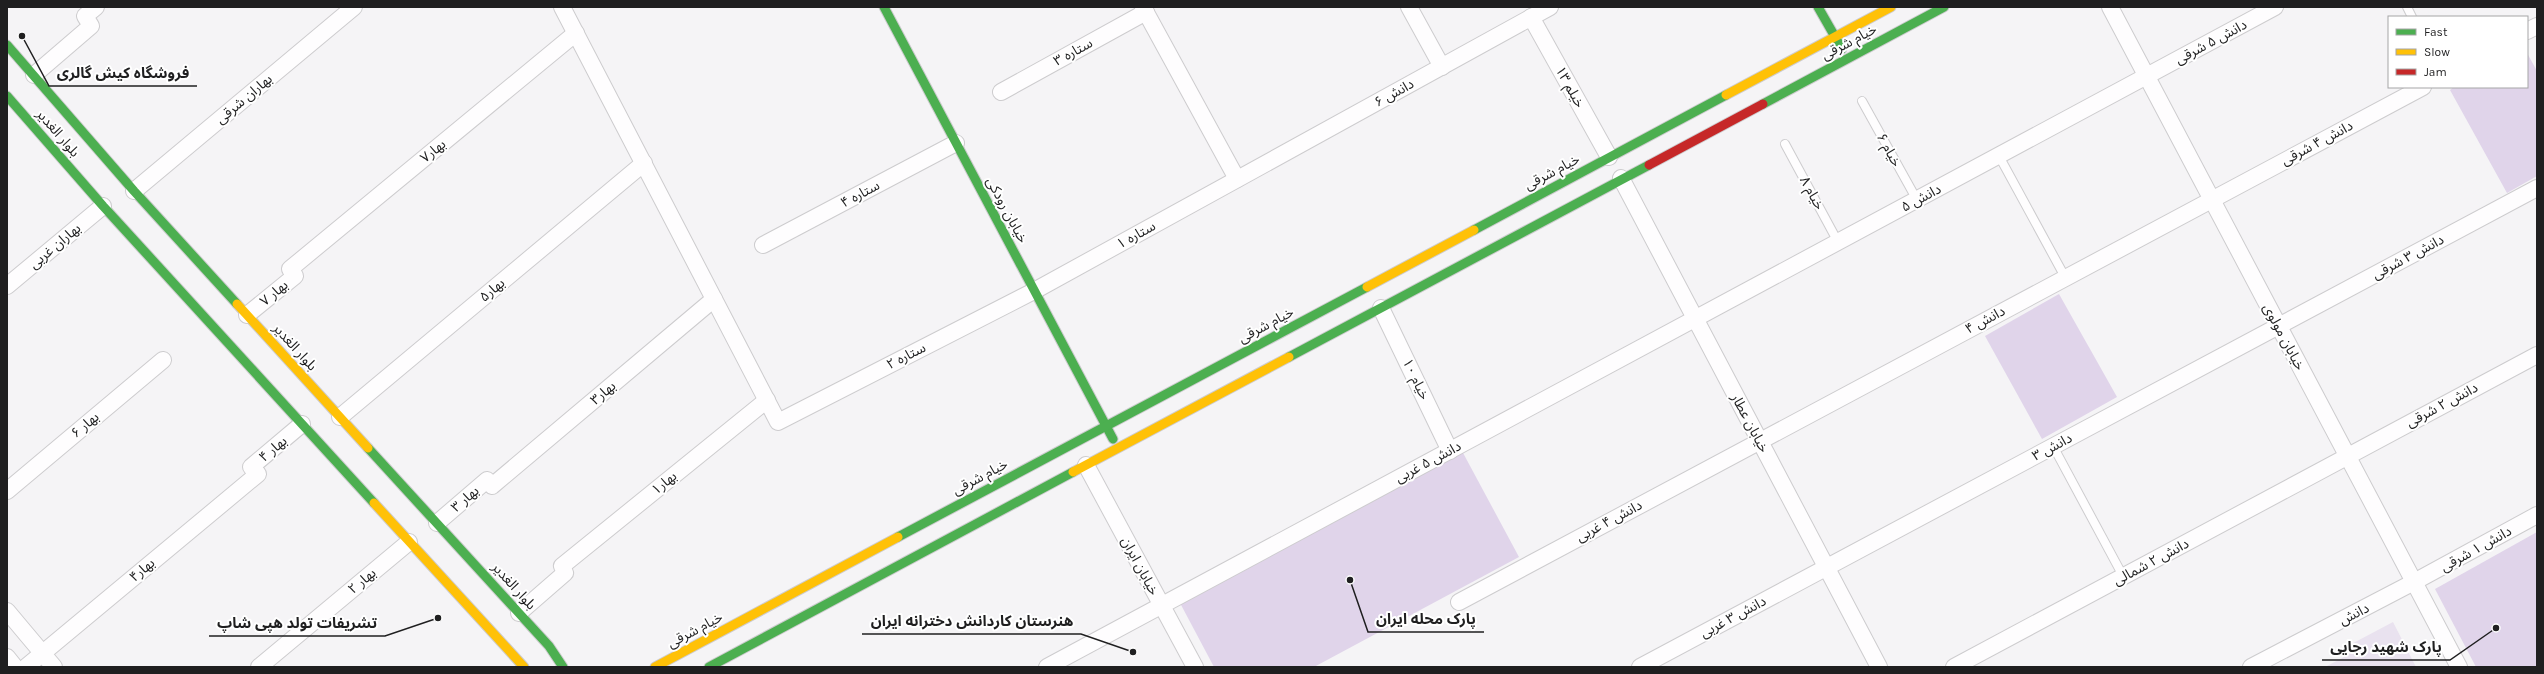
<svg xmlns="http://www.w3.org/2000/svg" width="2544" height="674" font-family="Karla,'Noto Sans Arabic',sans-serif">
<rect width="100%" height="100%" fill="#f5f4f6"/>
<!-- green -->
<g fill="#e0d4ea">
<polygon points="2527,53 2537,71 2537,176 2507,193 2450,90 2454,87 2527,87"/>
<polygon points="2059,294 2117,397 2042,439 1985,336"/>
<polygon points="1462,451 1519,557 1314,667 1214,667 1180,603"/>
<polygon points="2537,532 2537,667 2476,667 2435,589"/>
</g>
<!-- building -->
<polygon fill="#e9e2ef" points="2393,622 2416,667 2325,667 2346,656 2342,649"/>
<g fill="none" stroke-linecap="round" stroke-linejoin="round">
<!-- lane casing -->
<g stroke="#cdccce" stroke-width="10">
<g id="lane">
<polyline points="2407,7 2412,17"/>
<polyline points="1862,101 1917,200"/>
<polyline points="1785,144 1838,242"/>
<polyline points="1999,156 2065,277"/>
<polyline points="2053,446 2123,576"/>
</g>
</g>
<!-- street casing -->
<g stroke="#cdccce" stroke-width="18">
<g id="street">
<polyline points="562,7 778,422 1034,291 1550,7"/>
<polyline points="1143,7 1237,179"/>
<polyline points="1409,7 1442,67"/>
<polyline points="2110,7 2459,667"/>
<polyline points="1531,17 1609,157"/>
<polyline points="2527,31 2537,26"/>
<polyline points="34,75 91,26 85,16 96,7"/>
<polyline points="1001,92 1146,12"/>
<polyline points="1621,178 1879,667"/>
<polyline points="134,191 354,7"/>
<polyline points="763,245 956,143"/>
<polyline points="7,286 103,206"/>
<polyline points="1381,308 1450,451"/>
<polyline points="247,315 295,276 290,269 576,33"/>
<polyline points="340,417 644,163"/>
<polyline points="1086,465 1195,667"/>
<polyline points="7,491 163,360"/>
<polyline points="437,523 487,480 492,486 714,299"/>
<polyline points="1459,602 2423,87"/>
<polyline points="7,611 54,667"/>
<polyline points="519,613 565,573 562,566 767,400"/>
<polyline points="7,657 15,667"/>
<polyline points="26,667 258,474 251,467 302,424"/>
<polyline points="259,667 409,542"/>
<polyline points="1047,667 2275,7"/>
<polyline points="1640,667 2537,188"/>
<polyline points="1954,667 2537,355"/>
<polyline points="2251,667 2414,582 2537,515"/>
</g>
</g>
<!-- fast casing -->
<g stroke="#cdccce" stroke-width="11">
<g id="fast">
<polyline points="884,7 1113,439"/>
<polyline points="1818,7 1842,49"/>
<polyline points="7,45 134,191 237,304"/>
<polyline points="7,96 103,206 374,503"/>
<polyline points="1763,104 1944,7"/>
<polyline points="1474,230 1726,95"/>
<polyline points="1289,357 1649,165"/>
<polyline points="368,448 549,646 563,667"/>
<polyline points="898,537 1367,287"/>
<polyline points="709,667 1073,472"/>
</g>
</g>
<!-- slow casing -->
<g stroke="#cdccce" stroke-width="11">
<g id="slow">
<polyline points="1726,95 1891,7"/>
<polyline points="1367,287 1474,230"/>
<polyline points="237,304 368,448"/>
<polyline points="1073,472 1289,357"/>
<polyline points="374,503 524,667"/>
<polyline points="655,667 898,537"/>
</g>
</g>
<!-- jam casing -->
<g stroke="#cdccce" stroke-width="11">
<polyline id="jam" points="1649,165 1763,104"/>
</g>
<!-- lane -->
<use href="#lane" stroke="#fefdfe" stroke-width="8"/>
<!-- street -->
<use href="#street" stroke="#fefdfe" stroke-width="16"/>
<!-- fast -->
<use href="#fast" stroke="#4caf50" stroke-width="9"/>
<!-- slow -->
<use href="#slow" stroke="#ffc107" stroke-width="9"/>
<!-- jam -->
<use href="#jam" stroke="#c62828" stroke-width="9"/>
</g>
<g text-anchor="middle" dominant-baseline="central" stroke-width="4" stroke-linejoin="round" paint-order="stroke">
<!-- street labels -->
<g font-size="14" fill="#1f1f20" stroke="#fff">
<text transform="translate(1849 42) rotate(-28)">خیام شرقی</text>
<text transform="translate(2211 42) rotate(-28)">دانش ۵ شرقی</text>
<text transform="translate(1073 52) rotate(-29)">ستاره ۳</text>
<text transform="translate(1570 87) rotate(61)">خیلم ۱۳</text>
<text transform="translate(1394 93) rotate(-29)">دانش ۶</text>
<text transform="translate(244 99) rotate(-40)">بهاران شرقی</text>
<text transform="translate(58 133) rotate(49)">بلوار الغدیر</text>
<text transform="translate(2317 143) rotate(-28)">دانش ۴ شرقی</text>
<text transform="translate(1889 150) rotate(61)">خیام ۶</text>
<text transform="translate(433 151) rotate(-39)">بهار۷</text>
<text transform="translate(1552 172) rotate(-28)">خیام شرقی</text>
<text transform="translate(1812 193) rotate(61)">خیام ۸</text>
<text transform="translate(860 194) rotate(-28)">ستاره ۴</text>
<text transform="translate(1921 198) rotate(-28)">دانش ۵</text>
<text transform="translate(1007 210) rotate(62)">خیابان رودکی</text>
<text transform="translate(1136 235) rotate(-29)">ستاره ۱</text>
<text transform="translate(55 246) rotate(-40)">بهاران غربی</text>
<text transform="translate(2408 257) rotate(-28)">دانش ۳ شرقی</text>
<text transform="translate(492 290) rotate(-40)">بهار۵</text>
<text transform="translate(274 293) rotate(-40)">بهار ۷</text>
<text transform="translate(1985 320) rotate(-28)">دانش ۴</text>
<text transform="translate(1266 325) rotate(-28)">خیام شرقی</text>
<text transform="translate(2284 337) rotate(62)">خیابان مولوی</text>
<text transform="translate(295 347) rotate(48)">بلوار الغدیر</text>
<text transform="translate(906 356) rotate(-27)">ستاره ۲</text>
<text transform="translate(1416 379) rotate(64)">خیام ۱۰</text>
<text transform="translate(603 393) rotate(-40)">بهار۳</text>
<text transform="translate(2442 405) rotate(-28)">دانش ۲ شرقی</text>
<text transform="translate(1750 423) rotate(62)">خیابان عطار</text>
<text transform="translate(85 425) rotate(-40)">بهار ۶</text>
<text transform="translate(2052 447) rotate(-28)">دانش ۳</text>
<text transform="translate(273 449) rotate(-40)">بهار ۴</text>
<text transform="translate(1428 462) rotate(-28)">دانش ۵ غربی</text>
<text transform="translate(980 477) rotate(-28)">خیام شرقی</text>
<text transform="translate(664 483) rotate(-39)">بهار۱</text>
<text transform="translate(465 499) rotate(-41)">بهار ۳</text>
<text transform="translate(1609 521) rotate(-28)">دانش ۴ غربی</text>
<text transform="translate(2476 549) rotate(-29)">دانش ۱ شرقی</text>
<text transform="translate(2151 562) rotate(-28)">دانش ۲ شمالی</text>
<text transform="translate(1140 566) rotate(62)">خیابان ایران</text>
<text transform="translate(142 570) rotate(-40)">بهار۴</text>
<text transform="translate(362 581) rotate(-40)">بهار ۲</text>
<text transform="translate(514 586) rotate(48)">بلوار الغدیر</text>
<text transform="translate(2354 614) rotate(-27)">دانش</text>
<text transform="translate(1733 617) rotate(-28)">دانش ۳ غربی</text>
<text transform="translate(695 630) rotate(-28)">خیام شرقی</text>
</g>
</g>
<!-- callouts -->
<path fill="none" stroke="#1f1f20" stroke-width="1.5" d="M22 36L49 86H197M1350 580L1368 632H1484M1133 652L1081 634H862M438 618L385 636H209M2496 628L2450 660H2322"/>
<g fill="#1f1f20" stroke="#fff" stroke-width="1.5">
<circle cx="22" cy="36" r="4"/>
<circle cx="1350" cy="580" r="4"/>
<circle cx="1133" cy="652" r="4"/>
<circle cx="438" cy="618" r="4"/>
<circle cx="2496" cy="628" r="4"/>
</g>
<g font-size="15" text-anchor="middle" font-weight="bold" fill="#1f1f20" stroke="#fff" stroke-width="4" stroke-linejoin="round" paint-order="stroke">
<text x="123" y="78">فروشگاه کیش گالری</text>
<text x="1426" y="624">پارک محله ایران</text>
<text x="972" y="626">هنرستان کاردانش دخترانه ایران</text>
<text x="297" y="628">تشریفات تولد هپی شاپ</text>
<text x="2386" y="652">پارک شهید رجایی</text>
</g>
<!-- border -->
<rect width="2544" height="674" fill="none" stroke="#1f1f20" stroke-width="16"/>
<!-- legend -->
<rect x="2388" y="16" width="140" height="72" fill="#ffffff" stroke="#a5a5a6"/>
<rect x="2396" y="29" width="20" height="6" fill="#4caf50" stroke="#a5a5a6"/>
<text x="2424" y="36" font-size="12" fill="#1f1f20">Fast</text>
<rect x="2396" y="49" width="20" height="6" fill="#ffc107" stroke="#a5a5a6"/>
<text x="2424" y="56" font-size="12" fill="#1f1f20">Slow</text>
<rect x="2396" y="69" width="20" height="6" fill="#c62828" stroke="#a5a5a6"/>
<text x="2424" y="76" font-size="12" fill="#1f1f20">Jam</text>
</svg>
